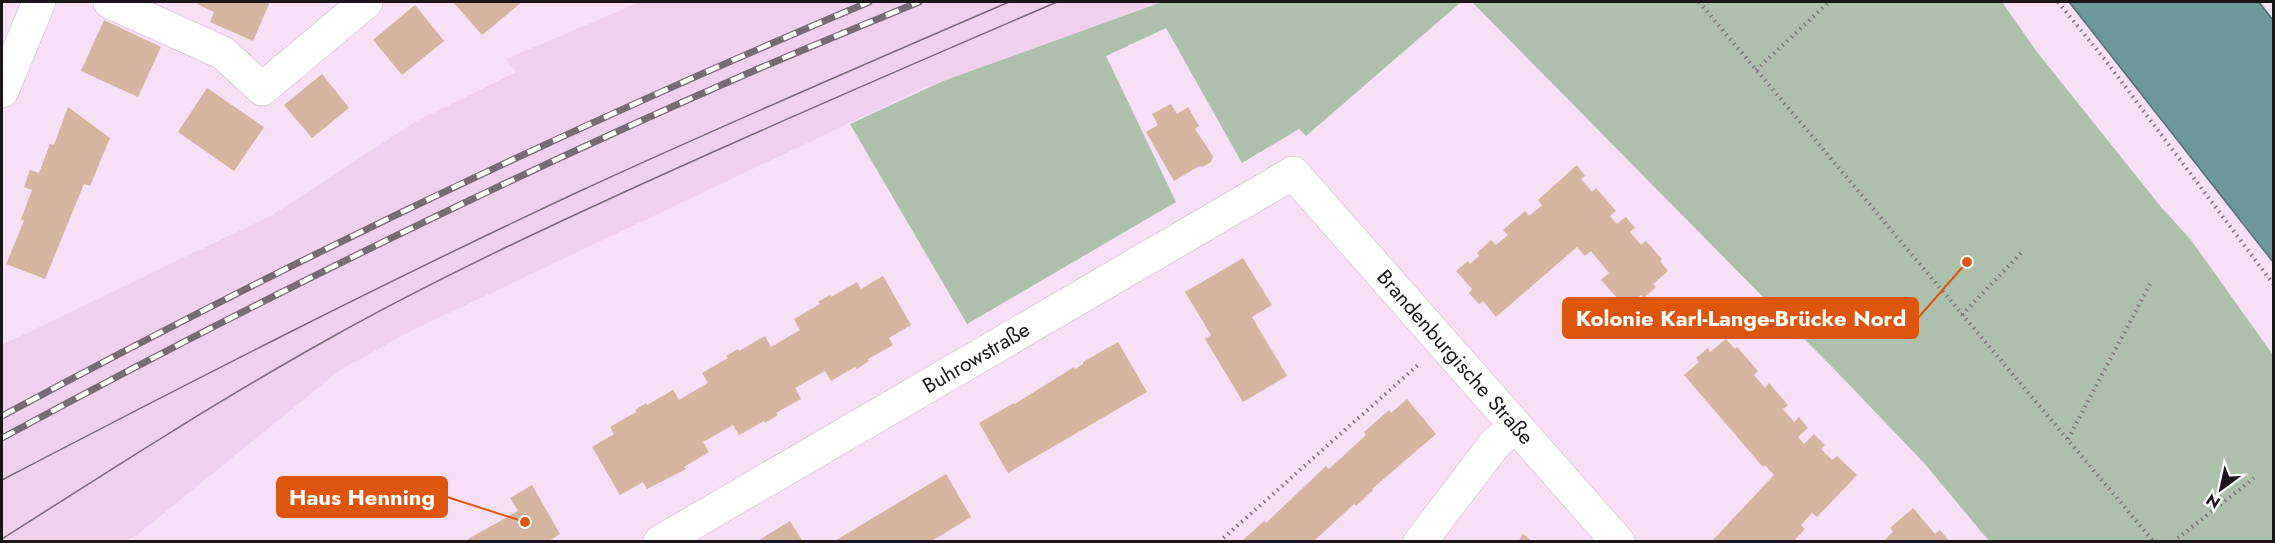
<svg xmlns="http://www.w3.org/2000/svg" width="2275" height="543" font-family="Jost,sans-serif">
<rect width="100%" height="100%" fill="#f7dff5"/>
<!-- built -->
<polygon fill="#efd1ed" points="640,2 1162,2 923,88 409,332 340,370 137,535 125,541 2,542 2,345 272,215 415,122 516,72 506,59"/>
<!-- green -->
<g fill="#acc0ac">
<polygon points="1162,2 1461,2 1306,136 1299,129 1242,163 1166,28 1106,56 1176,202 967,324 850,124 943,81"/>
<polygon points="1472,2 2002,2 2037,52 2161,207 2191,240 2273,355 2273,541 1989,541 1924,463 1837,372"/>
</g>
<!-- water -->
<polygon fill="#6d9899" stroke="#557174" stroke-width="1.5" points="2069,2 2259,2 2273,20 2273,262"/>
<!-- building -->
<g fill="#d4b5a0">
<polygon points="198,2 270,2 253,41 210,22 214,12 197,4"/>
<polygon points="453,2 522,2 482,35"/>
<polygon points="415,5 444,41 402,75 373,40"/>
<polygon points="104,20 161,47 138,97 81,71"/>
<polygon points="322,74 349,108 312,138 284,105"/>
<polygon points="207,88 264,127 234,171 178,132"/>
<polygon points="1171,104 1177,114 1188,107 1199,126 1195,129 1213,156 1211,162 1202,167 1199,166 1174,181 1146,132 1158,125 1152,114"/>
<polygon points="68,107 110,138 90,186 84,184 45,279 6,264 24,221 21,219 32,190 24,187 30,170 39,173 50,144 54,145"/>
<polygon points="1577,165 1585,176 1581,179 1592,192 1596,188 1616,211 1610,216 1617,224 1626,217 1635,228 1630,232 1641,245 1646,241 1662,259 1660,261 1668,271 1653,284 1656,287 1644,298 1641,295 1626,308 1601,280 1609,273 1591,251 1585,256 1577,247 1496,317 1483,301 1479,304 1469,293 1472,289 1456,271 1468,261 1470,264 1479,256 1477,253 1491,240 1496,245 1508,235 1503,230 1525,211 1529,216 1542,205 1538,200"/>
<polygon points="1243,258 1272,305 1252,317 1287,376 1243,402 1205,339 1211,335 1185,292"/>
<polygon points="883,276 911,325 889,338 893,345 868,359 869,361 857,369 855,367 831,381 825,371 795,388 801,399 776,413 778,415 765,423 764,421 739,435 733,425 703,442 709,452 684,467 686,469 647,489 643,482 620,495 592,447 614,434 610,427 636,412 635,410 646,403 647,405 673,390 679,400 708,383 702,373 728,358 726,356 738,349 739,351 765,336 771,347 800,330 794,319 820,304 818,302 830,295 831,297 857,282 861,289"/>
<polygon points="1726,339 1735,349 1737,347 1758,371 1754,375 1765,388 1769,383 1788,405 1783,409 1794,422 1799,417 1808,428 1798,437 1804,444 1814,434 1825,445 1821,449 1832,460 1837,456 1857,475 1817,517 1812,513 1801,525 1805,529 1793,542 1711,542 1774,475 1765,465 1763,467 1684,375 1699,362 1696,358 1708,348 1710,352"/>
<polygon points="1118,342 1147,392 1008,473 979,423 1014,403 1015,404 1074,367 1075,369 1083,364 1083,362"/>
<polygon points="1407,399 1436,434 1372,489 1373,490 1356,506 1354,504 1313,542 1241,542 1264,521 1266,523 1326,466 1329,469 1366,435 1364,432 1389,410 1391,413"/>
<polygon points="946,474 971,517 930,542 833,542"/>
<polygon points="532,485 560,534 547,542 469,542 468,539 518,511 510,498"/>
<polygon points="1913,508 1935,534 1940,530 1950,542 1882,542 1893,532 1890,528"/>
<polygon points="790,521 803,542 756,542"/>
<polygon points="1523,534 1533,542 1518,542"/>
</g>
<g fill="none" stroke-linecap="round" stroke-linejoin="round">
<!-- minor casing -->
<g stroke="#cbb4c9" stroke-width="34">
<g id="minor">
<polyline points="110,2 223,53 262,89 366,2"/>
<polyline points="2,91 39,2"/>
<path id="s1" d="M660,542L1293,173L1618,542"/>
<polyline points="1420,542 1494,445 1515,426"/>
</g>
</g>
<!-- path -->
<g stroke="#827280" stroke-width="4" stroke-dasharray="1.5 4.5" stroke-linecap="butt">
<polyline points="1699,2 2154,542"/>
<polyline points="2058,2 2106,61 2274,285"/>
<polyline points="1756,70 1829,2"/>
<polyline points="1962,315 2023,251"/>
<polyline points="2068,439 2150,284"/>
<polyline points="1219,542 1418,365"/>
<polyline points="2173,542 2254,478"/>
</g>
<!-- minor -->
<use href="#minor" stroke="#fff" stroke-width="33"/>
<!-- tram -->
<g stroke="#796a78" stroke-width="1.5">
<path d="M2,480C192,381 383,283 578,192C721,126 865,64 1009,2"/>
<path d="M2,539C110,470 219,400 332,337C436,279 545,228 653,179C787,118 922,60 1057,2"/>
</g>
<!-- rail casing -->
<g stroke="#796a78" stroke-width="7">
<g id="rail">
<path d="M2,416C284,264 573,126 869,2"/>
<path d="M2,438C241,309 486,188 735,79C796,52 858,27 919,2"/>
</g>
</g>
<!-- rail -->
<use href="#rail" stroke="#fff" stroke-width="4.5" stroke-dasharray="14" stroke-linecap="butt"/>
</g>
<g text-anchor="middle" dominant-baseline="central" stroke-width="4.5" stroke-linejoin="round" paint-order="stroke">
<!-- street labels -->
<g font-size="21" fill="#1d151c" stroke="#fff">
<text stroke="none"><textPath href="#s1" startOffset="366">Buhrowstraße</textPath></text>
<text stroke="none"><textPath href="#s1" startOffset="978">Brandenburgische Straße</textPath></text>
</g>
</g>
<!-- callouts -->
<path fill="none" stroke="#de560d" stroke-width="2" d="M1967 262L1918 318M525 522L447 497"/>
<g fill="#de560d" stroke="#fff" stroke-width="2">
<circle cx="1967" cy="262" r="6"/>
<circle cx="525" cy="522" r="6"/>
</g>
<g fill="#de560d" stroke="#de560d" stroke-width="2">
<rect x="1563" y="298" width="355" height="40" rx="6"/>
<rect x="277" y="477" width="170" height="40" rx="6"/>
</g>
<g font-size="22" text-anchor="middle" font-weight="bold" fill="#fff">
<text x="1741" y="326">Kolonie Karl-Lange-Brücke Nord</text>
<text x="362" y="505">Haus Henning</text>
</g>
<!-- border -->
<rect width="2275" height="543" fill="none" stroke="#1d151c" stroke-width="6"/>
<!-- north arrow -->
<g transform="translate(2221 489) rotate(213)" stroke="#ffffff" stroke-width="4.5" paint-order="stroke">
<path d="M0-4.5L10 22L0 15L-10 22Z" fill="#1d151c"/>
<text y="-9" font-size="16" font-weight="bold" text-anchor="middle" fill="#1d151c">N</text>
</g>
</svg>
